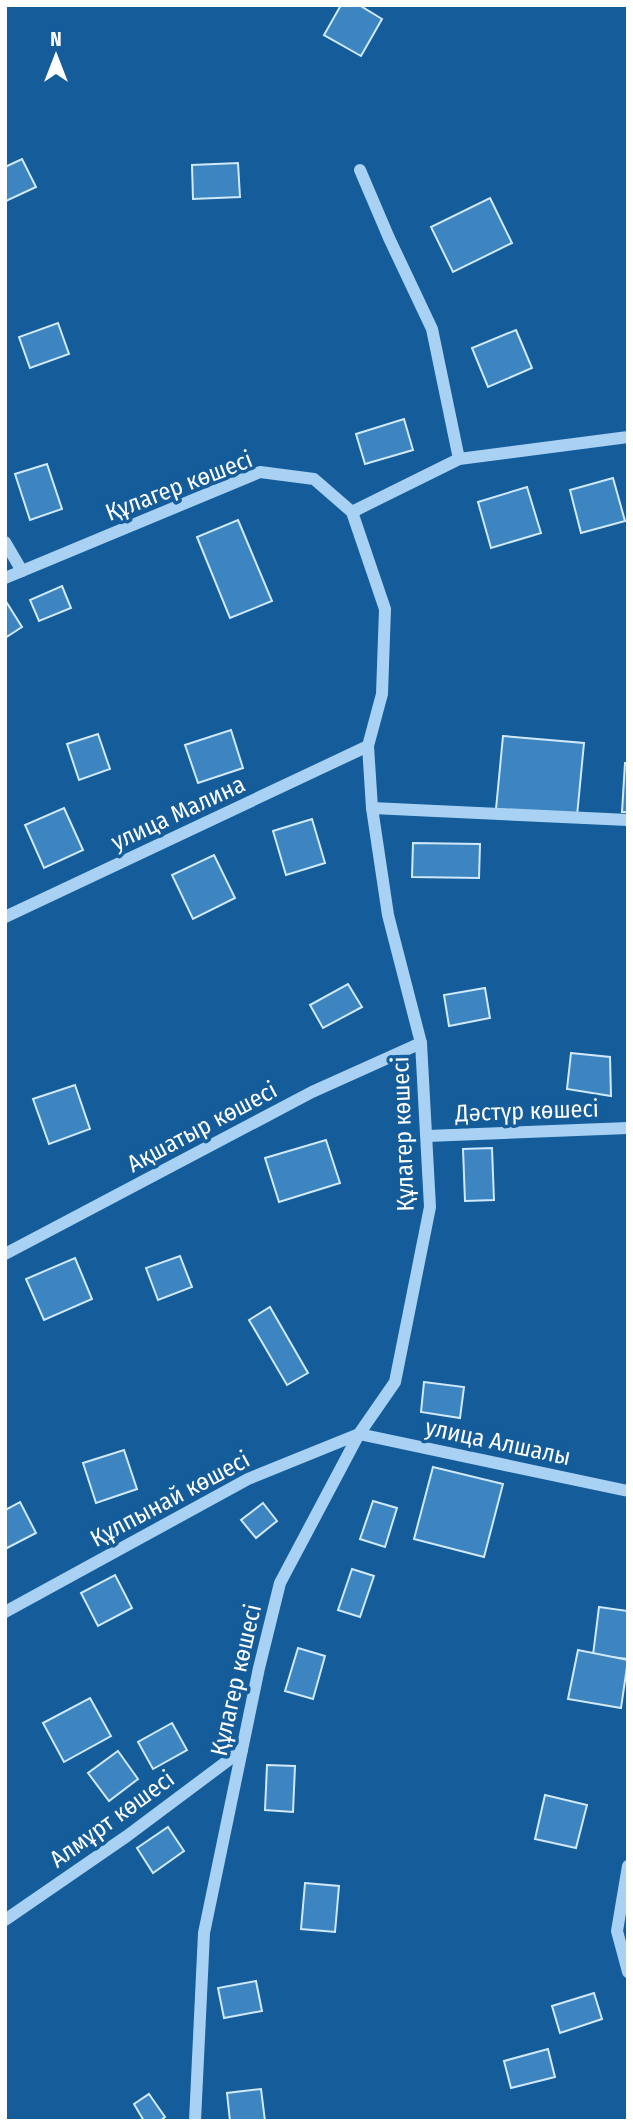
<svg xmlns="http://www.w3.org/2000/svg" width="633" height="2126" font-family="'Fira Sans Condensed',sans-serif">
<rect width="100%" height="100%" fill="#145c9a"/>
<!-- building -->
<g fill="#3d85c1" stroke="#d0e9fd" stroke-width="2">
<polygon points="341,5 359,5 382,19 361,56 324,35"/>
<polygon points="22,159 36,187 6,201 5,167"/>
<polygon points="238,163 240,197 193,199 192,165"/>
<polygon points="490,198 512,243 453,272 431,227"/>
<polygon points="58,323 69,354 30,368 19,337"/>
<polygon points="516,330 532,368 488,387 472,348"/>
<polygon points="404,419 413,450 365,464 356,434"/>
<polygon points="47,464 62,509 30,520 15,474"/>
<polygon points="613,478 625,521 581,533 570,490"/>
<polygon points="527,487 541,533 491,548 478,502"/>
<polygon points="238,520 272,601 230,618 197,537"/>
<polygon points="62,586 71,608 39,621 30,600"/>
<polygon points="7,603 22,627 5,638 5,604"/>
<polygon points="231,730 243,768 198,783 185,745"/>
<polygon points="98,734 110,769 79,780 67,744"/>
<polygon points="503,736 584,743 577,816 496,809"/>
<polygon points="625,763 628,763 628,812 622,812"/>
<polygon points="64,808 83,850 44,868 25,825"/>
<polygon points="312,819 325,863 286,875 273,831"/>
<polygon points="413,843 480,844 479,878 412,877"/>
<polygon points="214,855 235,898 193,919 172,875"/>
<polygon points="348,984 362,1007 323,1028 310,1005"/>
<polygon points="485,988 490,1018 449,1026 444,995"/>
<polygon points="571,1053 610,1057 611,1096 567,1089"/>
<polygon points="75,1085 90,1129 49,1144 33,1099"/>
<polygon points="326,1140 340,1183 279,1202 265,1158"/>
<polygon points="492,1148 494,1200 465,1201 463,1149"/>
<polygon points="180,1256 192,1287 158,1300 146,1268"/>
<polygon points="75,1258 92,1299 44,1320 26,1279"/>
<polygon points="270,1307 308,1373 287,1385 249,1320"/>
<polygon points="424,1382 464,1387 460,1418 421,1412"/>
<polygon points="124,1450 137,1489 96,1503 83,1463"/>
<polygon points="433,1467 503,1484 484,1557 414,1539"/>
<polygon points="373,1501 397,1508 385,1547 360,1539"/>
<polygon points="20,1502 36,1533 5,1549 5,1510"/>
<polygon points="263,1503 277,1521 256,1538 241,1520"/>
<polygon points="352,1569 374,1576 360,1617 338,1610"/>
<polygon points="115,1575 132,1608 98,1626 81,1593"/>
<polygon points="599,1607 628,1611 628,1659 593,1655"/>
<polygon points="298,1648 325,1656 313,1699 285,1691"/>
<polygon points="578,1650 628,1660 621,1708 568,1699"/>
<polygon points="90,1698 111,1736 64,1762 43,1723"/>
<polygon points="172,1723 187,1750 153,1769 138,1742"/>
<polygon points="118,1751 138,1779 109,1801 88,1773"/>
<polygon points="267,1765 295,1766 293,1812 265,1810"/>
<polygon points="545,1795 587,1805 576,1848 535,1839"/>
<polygon points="168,1827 184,1851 153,1873 137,1848"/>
<polygon points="305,1883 339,1886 335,1932 301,1929"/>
<polygon points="256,1981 262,2011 224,2018 218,1988"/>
<polygon points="594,1993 602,2019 560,2033 552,2006"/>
<polygon points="548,2049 555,2077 511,2088 504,2061"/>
<polygon points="261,2089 265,2121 230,2121 227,2093"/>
<polygon points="149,2094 165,2117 160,2121 144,2121 134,2104"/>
</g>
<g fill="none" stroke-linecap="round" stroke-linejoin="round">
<!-- minor -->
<g stroke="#a8d1f3" stroke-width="12">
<polyline points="360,170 389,238 432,329 459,459"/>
<polyline points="352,512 459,459 628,437"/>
<polyline points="5,542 22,571 260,472 314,479 352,512 385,609 382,694 368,746 372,808 388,915 421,1043 430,1207 395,1382 359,1434 280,1583 259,1668 204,1933 195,2121"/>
<polyline points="5,578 22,571"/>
<polyline points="372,808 628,820"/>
<polyline points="5,917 368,746"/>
<polyline points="427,1136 628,1128"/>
<polyline points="5,1254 312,1092 421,1043"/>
<polyline points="5,1612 248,1479 359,1434 628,1491"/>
<polyline points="628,1866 617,1931 628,1972"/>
<polyline points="5,1920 127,1836 242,1750"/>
</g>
</g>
<g text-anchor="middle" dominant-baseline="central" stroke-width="7" stroke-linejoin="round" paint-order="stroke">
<!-- street labels -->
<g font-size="24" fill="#fff" stroke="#145c9a">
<text transform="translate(179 486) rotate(-21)">Құлагер көшесі</text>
<text transform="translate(178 813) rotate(-25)">улица Малина</text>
<text transform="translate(527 1111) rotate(-2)">Дәстүр көшесі</text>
<text transform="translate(202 1127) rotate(-28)">Ақшатыр көшесі</text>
<text transform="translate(403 1134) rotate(-92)">Құлагер көшесі</text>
<text transform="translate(498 1442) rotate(12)">улица Алшалы</text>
<text transform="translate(170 1499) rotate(-28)">Құлпынай көшесі</text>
<text transform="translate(236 1680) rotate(-77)">Құлагер көшесі</text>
<text transform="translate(112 1819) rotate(-36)">Алмұрт көшесі</text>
</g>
</g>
<!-- border -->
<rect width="633" height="2126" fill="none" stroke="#ffffff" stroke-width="14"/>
<!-- north arrow -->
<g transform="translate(56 56)" stroke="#145c9a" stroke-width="5" paint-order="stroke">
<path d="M0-5L12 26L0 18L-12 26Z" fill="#ffffff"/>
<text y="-10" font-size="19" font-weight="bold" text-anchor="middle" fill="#ffffff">N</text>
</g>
</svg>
